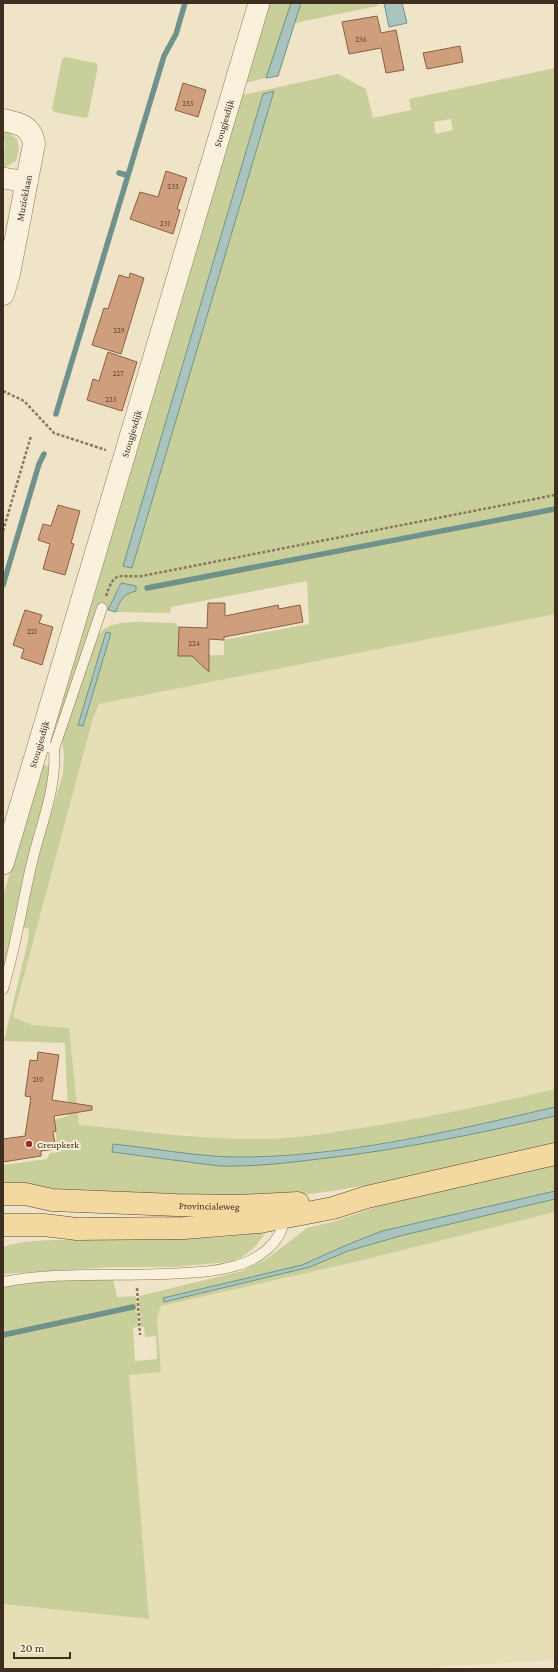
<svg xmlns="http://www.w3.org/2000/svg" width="558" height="1672" font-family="'Crimson Pro',serif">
<rect width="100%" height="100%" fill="#f0e4c8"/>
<!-- farmland -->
<g fill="#e6deb5">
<polygon points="555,614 555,1089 435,1115 371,1127 301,1136 255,1139 217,1138 79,1125 69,1029 32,1025 13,1017 93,718 99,704"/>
<polygon points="555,1212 555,1660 438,1667 437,1669 3,1669 3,1341 129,1374 161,1372 157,1318 161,1306 359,1261"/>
</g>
<!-- green -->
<g fill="#c9cf9b" fill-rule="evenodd">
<polygon points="269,3 291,3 266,78 245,83"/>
<polygon points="301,3 379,3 377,6 295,23"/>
<polygon points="65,57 96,63 98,66 88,116 85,118 54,112 52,109 62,59"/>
<path d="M555,68V614L99,704L93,718L13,1017L32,1025L69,1028L79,1125C137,1130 196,1139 254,1139C285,1139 317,1135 347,1130C417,1120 486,1105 555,1089V1107C450,1131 343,1156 234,1157C194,1157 153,1148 113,1144L112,1152L219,1166L260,1165L408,1147L555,1116V1143C461,1165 368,1190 272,1198L27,1189L3,1185V1165L47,1159L50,1153L58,1152L54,1120L68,1116L65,1043L4,1041L28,941L29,929L22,927L41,848L63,773L64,757L62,739L93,647C95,641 98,635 102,631C116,617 156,623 175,623L179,627L178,656L224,655V640L309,624L307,581L171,607L170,613L116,612L122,598L129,593L130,585L121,583L108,610L99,607L59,723L55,722L242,95L338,74L366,89L373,118L411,110L409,99ZM274,91L132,568L123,566L263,94ZM451,119L453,130L436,134L434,122ZM106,632L111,633L83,726L78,725Z"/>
<polygon points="3,128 12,129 11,135 17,139 19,148 16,161 4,168 3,171 5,142 3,142"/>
<polygon points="43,764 50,767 50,782 34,833 3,972 3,896"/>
<polygon points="555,1165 555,1191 382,1231 344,1246 302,1265 163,1298 165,1302 310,1267 348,1251 400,1236 555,1199 555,1212 359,1261 161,1306 157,1318 161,1372 129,1375 149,1619 3,1604 3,1286 31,1282 113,1279 117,1297 134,1296 136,1297 138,1327 133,1328 135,1361 157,1359 156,1336 145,1337 144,1327 141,1327 139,1296 242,1271 265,1260 307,1228 336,1221 384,1204"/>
<path d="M260,1233L265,1234L254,1248L242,1257L232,1261L218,1263L176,1267H111L3,1274V1247C33,1237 74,1241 106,1240C158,1240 209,1239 260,1233Z"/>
</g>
<!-- water -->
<g fill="#a9c4bc" stroke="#6f938a">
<polygon points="291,3 301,3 278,76 266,78"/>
<polygon points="384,3 402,3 407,23 389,27"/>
<polygon points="274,91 132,568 123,566 263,94"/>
<path d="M121,583L136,586V591C124,594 120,599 116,612L108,610Z"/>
<polygon points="106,632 111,633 83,726 78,725"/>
<path d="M555,1107V1116C477,1134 399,1150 319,1159C286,1163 252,1167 219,1166L112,1152L113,1144C153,1148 193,1156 233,1157C339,1158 452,1131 555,1107Z"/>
<polygon points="555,1191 555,1199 400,1236 348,1251 310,1267 164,1302 163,1298 302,1265 344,1246 382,1231"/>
</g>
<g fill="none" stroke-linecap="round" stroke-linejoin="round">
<!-- stream -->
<g stroke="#6f938a" stroke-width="5.5">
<polyline points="119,173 127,175"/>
<polyline points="56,414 164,56 176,34 185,3"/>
<polyline points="3,585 39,464 44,454"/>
<polyline points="147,588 555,509"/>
<polyline points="3,1335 133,1307"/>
</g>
</g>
<!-- building -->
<g fill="#cf9f7d" stroke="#8d5f41">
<polygon points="377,16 381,33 396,30 404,70 386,73 381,48 349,54 342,22"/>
<polygon points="460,46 463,62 427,69 423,53"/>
<polygon points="183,83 206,90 198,117 175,110"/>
<polygon points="166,171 187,178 177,209 180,210 173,234 130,219 140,192 158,197"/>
<polygon points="130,273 144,278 121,354 92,345 104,308 108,309 119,275 129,278"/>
<polygon points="108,352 137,362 122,411 87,400 93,379 99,381"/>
<polygon points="58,505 80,511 71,543 74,544 65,575 43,569 50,544 38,540 43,524 51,526"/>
<polygon points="208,603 225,603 225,616 278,605 279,609 300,605 303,622 224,637 224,640 209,639 209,672 192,656 178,656 179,627 207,628"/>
<polygon points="25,610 42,615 39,623 53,627 42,665 21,658 24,649 13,645"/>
<polygon points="38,1052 59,1055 52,1100 92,1106 92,1110 54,1116 56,1131 53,1132 56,1149 41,1151 41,1156 3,1162 3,1139 25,1136 31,1097 25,1096 30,1060 37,1061"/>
</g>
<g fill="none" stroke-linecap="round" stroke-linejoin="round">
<!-- service casing -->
<g stroke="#8d765c" stroke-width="11">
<g id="service">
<polyline points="54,749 102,608"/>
<path d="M3,989C16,947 22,904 32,862C41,824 57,788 54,749L38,744"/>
<path d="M3,1282C54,1272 108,1276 160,1274C185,1273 211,1273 235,1266C258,1260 282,1243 284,1218"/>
</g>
</g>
<!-- minor casing -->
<g stroke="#8d765c" stroke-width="22">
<g id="minor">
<polyline points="3,178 27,182"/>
<path id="s1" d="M3,864L259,3"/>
</g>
</g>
<!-- tertiary casing -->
<g stroke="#8d765c" stroke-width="23">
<path id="tertiary" d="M3,120C18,123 32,126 34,144L9,274L3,294"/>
</g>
<!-- primary casing -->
<g stroke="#5b4430" stroke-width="23">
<g id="primary">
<path id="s2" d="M3,1194H25L52,1200L176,1205L238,1206L298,1203"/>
<polyline points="3,1225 44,1225 77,1229 184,1228 260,1222 333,1208 367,1197 555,1154"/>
</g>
</g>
<!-- path -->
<g stroke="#8d765c" stroke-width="2.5" stroke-dasharray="3 2" stroke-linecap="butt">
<polyline points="3,391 24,401 54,433 106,450"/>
<polyline points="3,531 31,436"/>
<path d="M106,596C115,569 118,578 142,576L555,495"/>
<polyline points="137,1288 140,1335"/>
</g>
<!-- service -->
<use href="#service" stroke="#faf1dc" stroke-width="10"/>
<!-- minor -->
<use href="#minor" stroke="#faf1dc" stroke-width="21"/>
<!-- tertiary -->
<use href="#tertiary" stroke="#faf1dc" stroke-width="22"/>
<!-- primary -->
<use href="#primary" stroke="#f3d9a0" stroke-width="22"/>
</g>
<!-- markers -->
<circle fill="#9e2a2b" stroke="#f7eed8" stroke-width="1.5" cx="29" cy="1144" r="4"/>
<g text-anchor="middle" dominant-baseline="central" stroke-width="4" stroke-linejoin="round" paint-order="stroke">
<!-- number labels -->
<g font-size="8" fill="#624a37">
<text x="361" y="39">236</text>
<text x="188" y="103">235</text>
<text x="173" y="186">233</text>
<text x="165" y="223">231</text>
<text x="119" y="330">229</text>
<text x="118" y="373">227</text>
<text x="111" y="399">225</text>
<text x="32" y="631">221</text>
<text x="194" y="643">224</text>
<text x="38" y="1079">210</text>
</g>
<!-- street labels -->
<g font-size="10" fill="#3d2e20" stroke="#f7eed8">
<text stroke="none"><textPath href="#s1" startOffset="773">Stougjesdijk</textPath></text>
<text transform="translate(24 198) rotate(-79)">Muzieklaan</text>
<text stroke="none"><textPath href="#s1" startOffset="449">Stougjesdijk</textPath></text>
<text stroke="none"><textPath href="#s1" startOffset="125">Stougjesdijk</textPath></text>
<text stroke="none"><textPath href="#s2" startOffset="207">Provincialeweg</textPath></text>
</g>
<!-- poi labels -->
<g font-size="10" fill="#3d2e20" stroke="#f7eed8" text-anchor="start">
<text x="37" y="1144">Greupkerk</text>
</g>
</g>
<!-- border -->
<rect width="558" height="1672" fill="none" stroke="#3d2e20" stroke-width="8"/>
<!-- scale -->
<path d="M14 1652v6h56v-6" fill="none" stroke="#3d2e20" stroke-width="2"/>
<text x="20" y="1652" font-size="12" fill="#3d2e20" stroke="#f7eed8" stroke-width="3" paint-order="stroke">20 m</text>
</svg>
